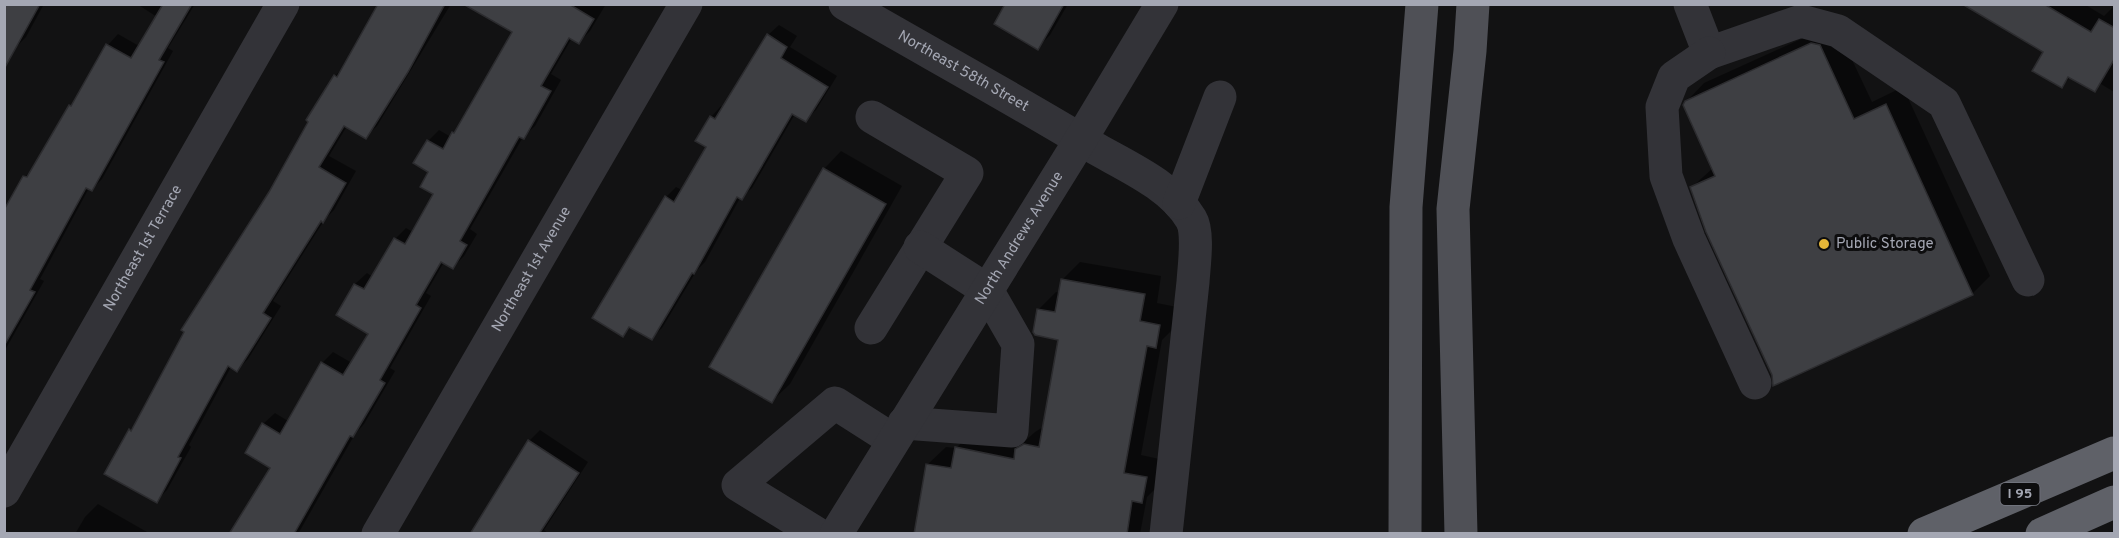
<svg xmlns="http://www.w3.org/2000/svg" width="2119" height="538" font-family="Overpass,sans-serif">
<rect width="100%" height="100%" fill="#121213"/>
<!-- shadow -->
<g fill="#0007">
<polygon points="4,4 44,4 26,37 15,48"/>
<polygon points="137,4 195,4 168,48 173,51 102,179 92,189 89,188 40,279 44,281 4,352 4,214 25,177 35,166 70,106 78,98 108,45 118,34 139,46 157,17"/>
<polygon points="380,4 451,4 377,126 365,137 347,126 329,156 356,171 334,210 325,219 273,301 281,306 248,359 237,370 231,367 189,445 191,447 167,490 156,501 130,430 137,423 270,193 335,76 346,65"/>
<polygon points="466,4 606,4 590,31 579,42 572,38 551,74 561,80 535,126 523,137 470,229 477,234 464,256 453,267 444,262 426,293 431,296 390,368 395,371 364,424 355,434 298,534 231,534 272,467 263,424 275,413 288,421 322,363 333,352 352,363 370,333 338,315 355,284 367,273 373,277 395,239 406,228 413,232 435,193 430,171 428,141 439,130 451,137 459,127 514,31"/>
<polygon points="1007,4 1068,4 1050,35 1037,48"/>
<polygon points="1964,4 2084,4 2104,16 2114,6 2114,92 2101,84 2094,90 2071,77 2061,86 2045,51"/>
<polygon points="779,25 797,36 790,47 837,76 816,110 805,120 795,114 752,188 740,198 705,262 697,270 662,328 651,338 632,326 623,335 666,197 676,187 682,190 708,146 711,117 721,106 723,108 768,35"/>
<polygon points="1830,26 1837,28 1872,102 1903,87 1990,276 1973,293 1775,384 1773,375 1692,187 1713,168 1686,102 1704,83"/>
<polygon points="841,151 902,186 790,384 772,401 824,169"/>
<polygon points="1080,262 1161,276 1157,303 1177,307 1173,329 1162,340 1141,455 1164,460 1160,484 1147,497 1140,534 915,534 928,464 946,447 956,448 974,431 1026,440 1035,432 1043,427 1060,339 1038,310 1056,292 1060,293 1063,279"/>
<polygon points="540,430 588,462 544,530 549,534 472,534 529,441"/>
<polygon points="98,504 147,532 146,534 75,534 85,517"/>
</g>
<!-- building -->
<g fill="#3e3f43" stroke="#2c2c2f" stroke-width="1.5">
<polygon points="4,4 40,4 4,69"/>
<polygon points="163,4 192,4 159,60 164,62 92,191 86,188 30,290 35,292 4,346 4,210 23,176 27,177 69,105 71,106 106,44 131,58"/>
<polygon points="378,4 445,4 408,72 366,139 344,126 319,167 346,183 323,223 321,221 263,313 271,318 237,372 228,366 178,457 181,458 157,503 104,474 129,429 131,431 184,332 181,330 269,192 308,122 306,120 334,75 337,77"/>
<polygon points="463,4 569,4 594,19 579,44 569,38 541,86 551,91 524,139 519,137 460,241 467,245 453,269 441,262 416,305 421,308 380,380 385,383 353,437 350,436 294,534 229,534 270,468 245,453 262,423 280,434 321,362 343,375 368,334 336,315 354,284 364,289 394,238 405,244 433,194 420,187 428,172 413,163 427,140 443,149 452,132 454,133 512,32"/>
<polygon points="1005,4 1064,4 1038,50 994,24"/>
<polygon points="1962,4 2044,4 2091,32 2099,19 2115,28 2115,58 2095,92 2068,77 2062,88 2032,71 2043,52"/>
<polygon points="767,34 787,47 781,58 828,87 806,122 792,114 742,200 737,197 694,274 692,273 652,340 629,327 623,337 592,318 665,196 674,202 706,147 695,141 710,116 715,119"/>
<polygon points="1811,43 1820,45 1854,119 1886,104 1973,295 1773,386 1772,375 1706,232 1690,187 1715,176 1683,105 1685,101"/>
<polygon points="823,168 886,204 772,403 709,367"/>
<polygon points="1061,279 1145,294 1140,321 1160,325 1156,348 1147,346 1124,473 1147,477 1142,503 1132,501 1127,534 914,534 926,464 951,468 955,447 1014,459 1015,449 1024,444 1039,447 1058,340 1035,335 1033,332 1037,309 1055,312"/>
<polygon points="528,440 579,473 539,534 470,534"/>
</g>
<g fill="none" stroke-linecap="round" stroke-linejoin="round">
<!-- minor -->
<g stroke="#333338" stroke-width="33">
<path id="s1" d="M845,4C928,52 1012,98 1093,147C1126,166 1171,185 1191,219C1199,232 1194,266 1193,282L1166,534"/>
<polyline points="1690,4 1709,53 1801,21 1838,31 1944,103 2028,280"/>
<polyline points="1709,53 1674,77 1662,107 1666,176 1689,239 1755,383"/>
<polyline points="1179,203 1220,97"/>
<polyline points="871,328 967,173 872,117"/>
<polyline points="904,423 1012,431 1018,344 987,290 920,247"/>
<path id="s2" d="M4,491L283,4"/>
<path id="s3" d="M378,534L686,4"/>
<polyline points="818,534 738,485 835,403 893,440"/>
<path id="s4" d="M836,534L1081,139L1162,4"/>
</g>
<!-- major -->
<g stroke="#4f5056" stroke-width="33">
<polyline points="1405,534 1406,207 1422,4"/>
<polyline points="1461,534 1453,209 1470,51 1473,4"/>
</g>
<!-- highway -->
<g stroke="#5f6168" stroke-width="33">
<polyline points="1924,534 2114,453"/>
<polyline points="2042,534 2114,502"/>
</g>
</g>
<!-- markers -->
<circle fill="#e5b638" stroke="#0d0d0e" stroke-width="2" cx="1824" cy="244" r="6"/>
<g text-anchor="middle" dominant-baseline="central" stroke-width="6" stroke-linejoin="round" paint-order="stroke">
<!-- shield labels -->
<rect fill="#0d0d0e" stroke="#777982" stroke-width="1.5" x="2000.5" y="483" width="39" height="22" rx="4.5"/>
<g font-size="14" font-weight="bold" fill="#a4a7b3">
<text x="2020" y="494">I 95</text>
</g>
<!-- street labels -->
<g font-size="15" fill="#a4a7b3" stroke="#0d0d0e">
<text stroke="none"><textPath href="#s1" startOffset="136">Northeast 58th Street</textPath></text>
<text stroke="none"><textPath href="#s4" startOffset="348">North Andrews Avenue</textPath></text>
<text stroke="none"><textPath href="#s2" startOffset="280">Northeast 1st Terrace</textPath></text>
<text stroke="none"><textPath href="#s3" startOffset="306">Northeast 1st Avenue</textPath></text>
</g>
<!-- poi labels -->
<g font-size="15" fill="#a4a7b3" stroke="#0d0d0e" text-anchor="start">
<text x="1836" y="244">Public Storage</text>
</g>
</g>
<!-- border -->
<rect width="2119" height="538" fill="none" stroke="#a4a7b3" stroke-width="12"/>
</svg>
